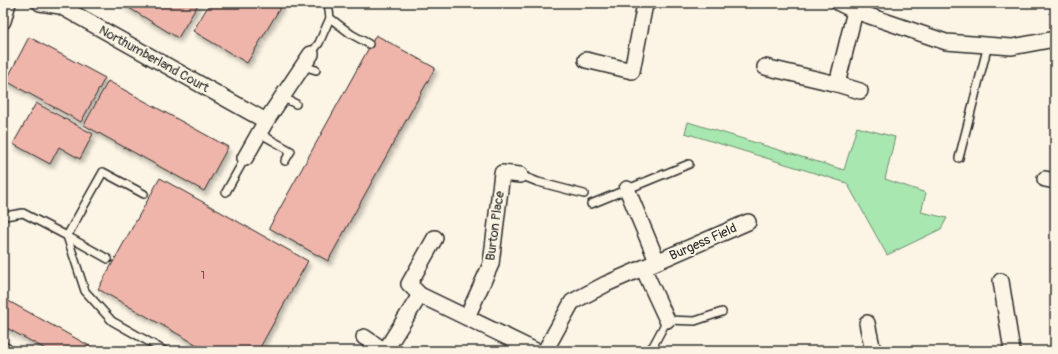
<svg xmlns="http://www.w3.org/2000/svg" width="1058" height="354" font-family="Pangolin,sans-serif">
<defs>
<filter id="shadow"><feDropShadow dx="2.5" dy="4.5" stdDeviation="2" flood-color="#0004"/></filter>
</defs>
<rect width="100%" height="100%" fill="#fcf5e5"/>
<filter id="ink" filterUnits="userSpaceOnUse"><feTurbulence type="fractalNoise" baseFrequency=".025" numOctaves="2"/><feDisplacementMap in="SourceGraphic" scale="8" xChannelSelector="R" yChannelSelector="G"/><feConvolveMatrix kernelMatrix="1 2 1 2 8 2 1 2 1" color-interpolation-filters="sRGB"/></filter>
<g filter="url(#ink)">
<!-- green -->
<polygon fill="#a8e8b0" stroke="#6a8a6e" points="688,122 844,170 857,127 895,137 885,179 926,193 921,212 947,218 941,229 887,255 847,183 685,133"/>
<!-- building -->
<g fill="#efb5aa" stroke="#2b2b2b" filter="url(#shadow)">
<polygon points="121,3 199,3 178,38"/>
<polygon points="210,3 283,3 247,63 193,31"/>
<polygon points="376,35 435,68 328,261 269,228"/>
<polygon points="29,37 105,78 81,122 6,81"/>
<polygon points="108,81 228,147 204,191 84,125"/>
<polygon points="36,103 93,134 80,159 59,147 50,164 13,144"/>
<polygon points="160,178 308,261 258,351 208,351 98,289"/>
<polygon points="3,298 95,349 94,351 49,351 3,326"/>
</g>
<g fill="none" stroke-linecap="round" stroke-linejoin="round">
<!-- lane casing -->
<g stroke="#2b2b2b" stroke-width="10">
<g id="lane">
<polyline points="330,18 351,34 369,44"/>
<polyline points="311,54 319,43 330,18 328,3"/>
<polyline points="303,66 316,70"/>
<polyline points="282,97 296,104"/>
<polyline points="259,133 291,151 285,161"/>
<polyline points="959,158 988,45"/>
<polyline points="520,175 538,182 584,194"/>
<polyline points="226,192 245,158"/>
<polyline points="591,204 689,164"/>
<polyline points="3,215 5,216 23,213 67,236 85,291 112,321 165,351"/>
<polyline points="108,259 67,236 103,172 144,194"/>
<polyline points="647,351 653,346 667,320 695,321 722,312"/>
</g>
</g>
<!-- street casing -->
<g stroke="#2b2b2b" stroke-width="18">
<g id="street">
<polyline points="40,3 60,6 266,121 311,54"/>
<polyline points="839,3 855,11 946,42 1012,47 1055,39"/>
<polyline points="3,21 8,3"/>
<polyline points="586,60 632,71 645,4 648,3"/>
<polyline points="765,67 837,84 855,11"/>
<polyline points="837,84 860,91"/>
<polyline points="245,158 266,121"/>
<polyline points="1045,179 1055,181"/>
<polyline points="627,189 657,261"/>
<polyline points="435,238 409,284 420,295 536,351"/>
<polyline points="643,268 667,320"/>
<polyline points="1001,281 1012,351"/>
<polyline points="467,317 491,264 502,173 520,175"/>
<polyline points="867,323 873,351"/>
<polyline points="364,337 385,351 420,295"/>
<polyline points="3,350 5,351"/>
<polyline points="545,351 572,302 606,284 748,222"/>
</g>
</g>
<!-- lane -->
<use href="#lane" stroke="#fcf5e5" stroke-width="7"/>
<!-- street -->
<use href="#street" stroke="#fcf5e5" stroke-width="15"/>
</g>
</g>
<g text-anchor="middle" dominant-baseline="central" stroke-width="4" stroke-linejoin="round" paint-order="stroke">
<!-- number labels -->
<g font-size="11" fill="#5c4e4b">
<text x="203" y="275">1</text>
</g>
<!-- street labels -->
<g font-size="13" fill="#2b2b2b" stroke="#fcf5e5">
<text transform="translate(154 59) rotate(29)">Northumberland Court</text>
<text transform="translate(495 226) rotate(-82)">Burton Place</text>
<text transform="translate(703 242) rotate(-24)">Burgess Field</text>
</g>
</g>
<!-- margin -->
<rect width="1058" height="354" fill="none" stroke="#fcf5e5" stroke-width="16"/>
<rect x="8" y="8" width="1042" height="338" fill="none" stroke="#2b2b2b" stroke-width="1.5" filter="url(#ink)"/>
</svg>
